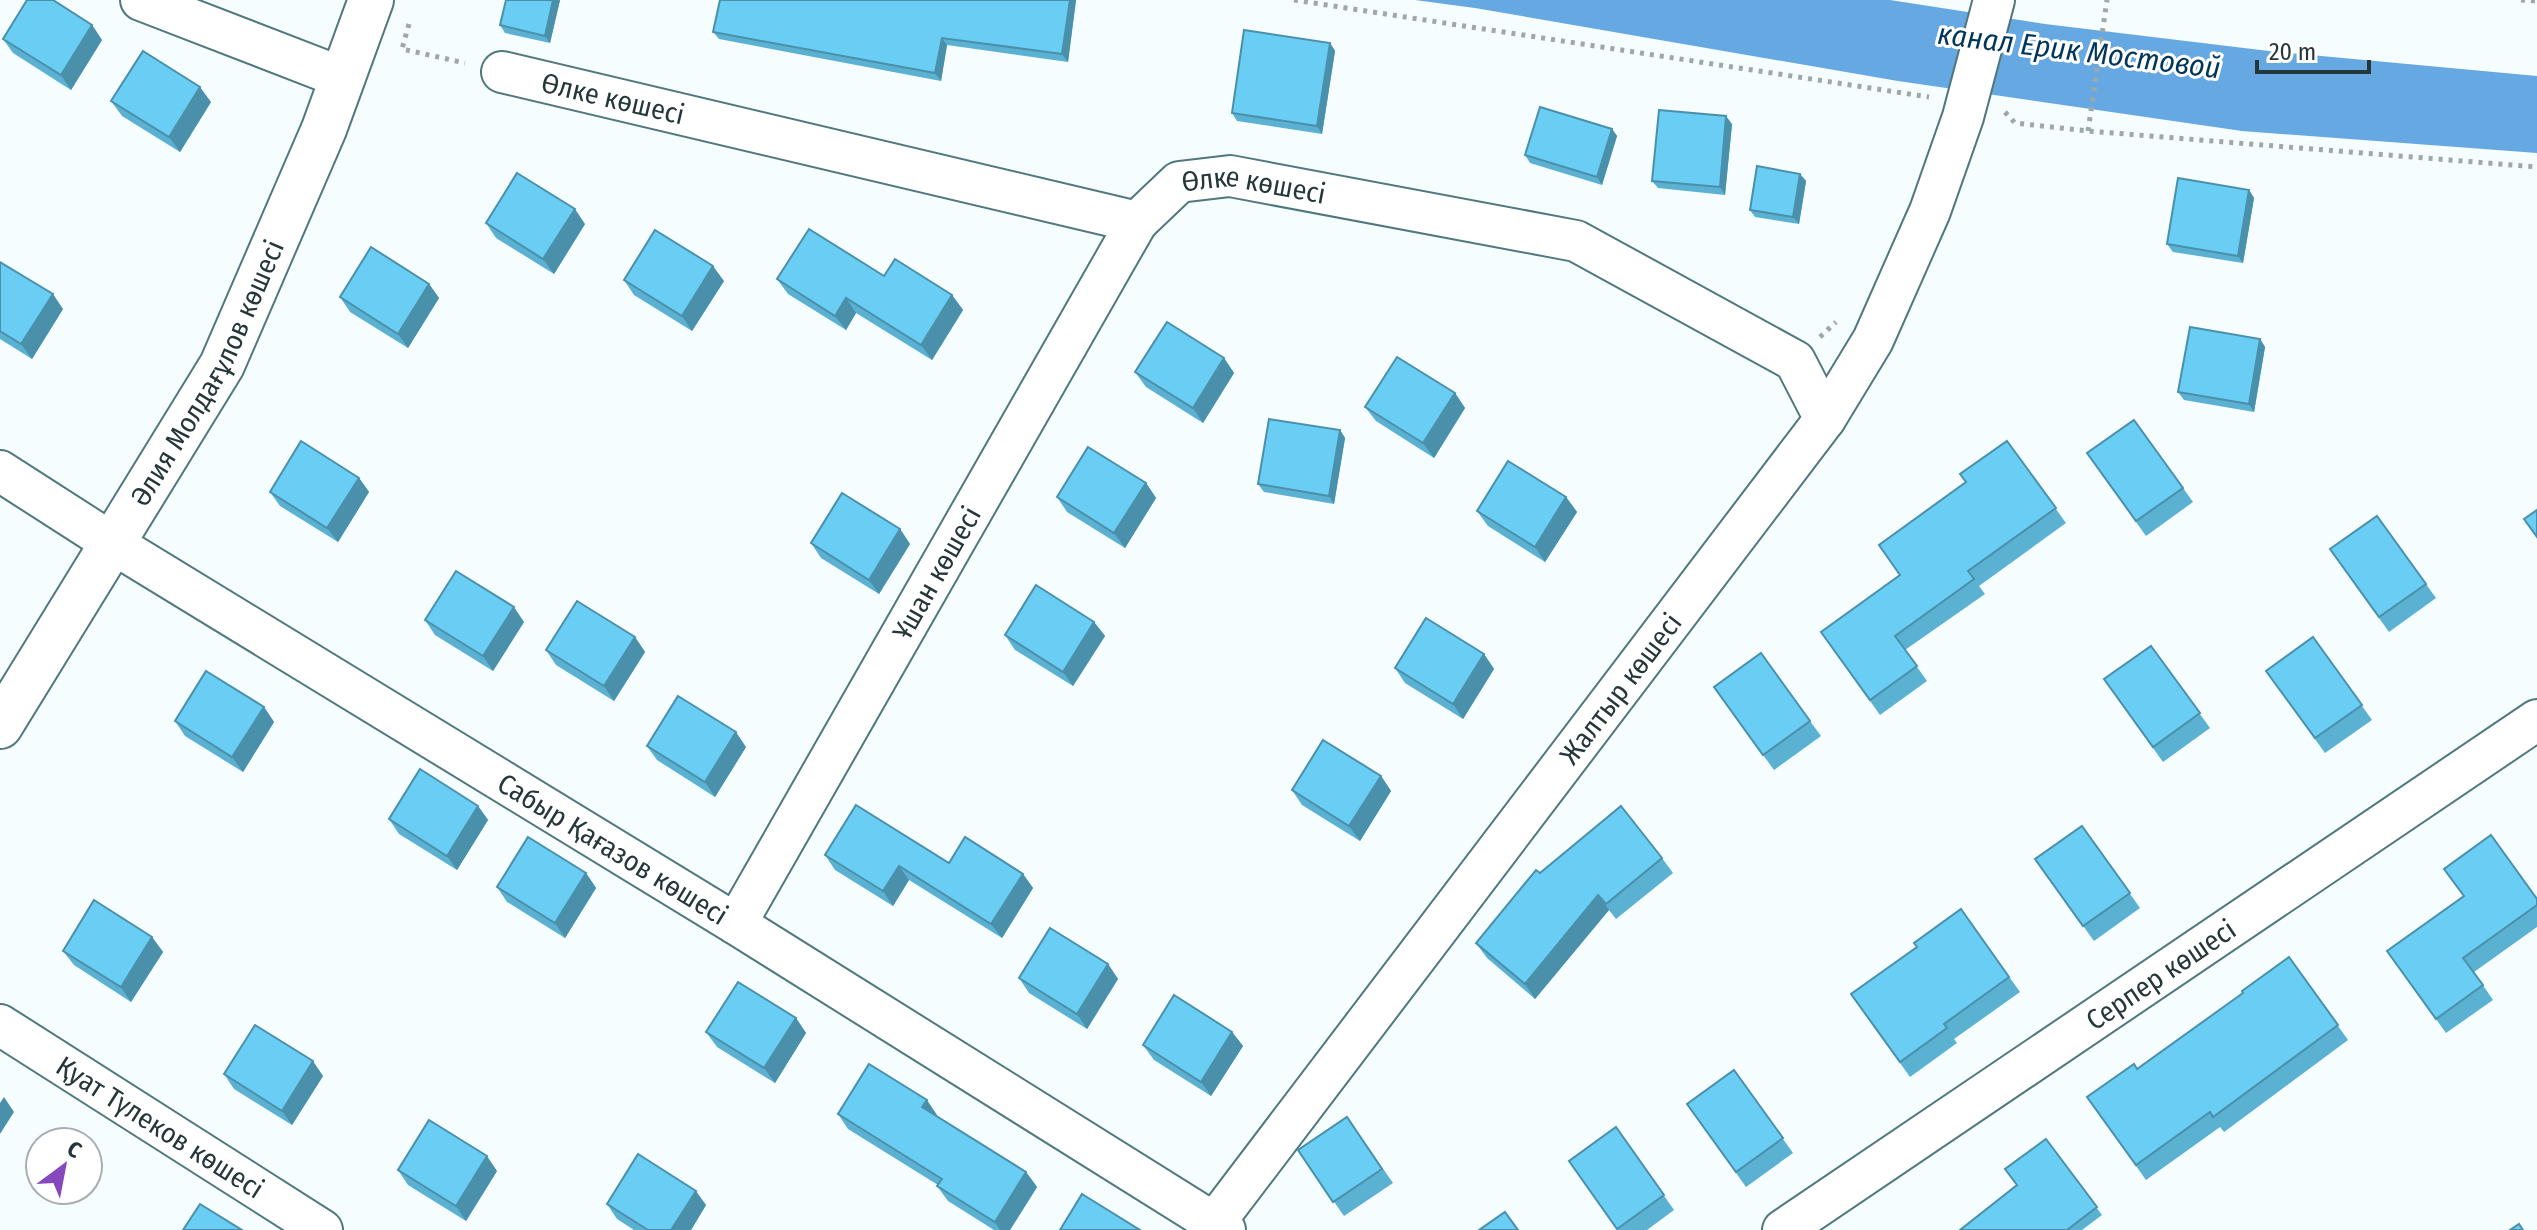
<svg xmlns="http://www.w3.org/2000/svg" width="2537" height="1230" font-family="'Fira Sans Condensed',sans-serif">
<rect width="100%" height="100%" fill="#f5fdfe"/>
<!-- water -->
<polygon fill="#66a8e1" points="1415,0 1890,0 2045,24 2277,52 2537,76 2537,153 2242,131 1898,81 1475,8"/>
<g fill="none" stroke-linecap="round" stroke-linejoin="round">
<!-- street casing -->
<g stroke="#50787d" stroke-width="44">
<g id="street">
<polyline points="141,0 343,78"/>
<path id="s1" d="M502,72L1137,222L1179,182L1230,176L1576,241L1795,361L1825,419"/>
<path id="s2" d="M0,471L112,543L736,924L1225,1230"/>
<path id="s3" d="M736,924L1137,222"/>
<path id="s4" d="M0,1025L322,1230"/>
<path id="s5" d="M1215,1222L1825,419L1873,340L1930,211L1963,117L1994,0"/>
<path id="s6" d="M1783,1230L2537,720"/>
</g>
</g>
<!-- secondary casing -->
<g stroke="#50787d" stroke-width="48">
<g id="secondary">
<path id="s7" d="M0,726L222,365L324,129L371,0"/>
</g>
</g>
<!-- path -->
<g stroke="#9ca8a9" stroke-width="5" stroke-dasharray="4 6" stroke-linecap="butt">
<polyline points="1294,0 1929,97"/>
<polyline points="2521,0 2537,1"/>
<polyline points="409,24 402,49 465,63"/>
<polyline points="2005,112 2015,123 2088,131 2537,167"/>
<polyline points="2088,131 2107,0"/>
<polyline points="1820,337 1836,322"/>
</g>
<!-- street -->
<use href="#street" stroke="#fff" stroke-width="40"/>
<!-- secondary -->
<use href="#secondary" stroke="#fff" stroke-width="44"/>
</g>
<!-- wall -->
<g fill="#5bb1d2">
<polygon points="506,0 560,0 550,43 505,33 500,25"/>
<polygon points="1076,0 1068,62 947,45 941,81 719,39 713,32"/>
<polygon points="92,25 102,40 71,90 13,53 3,39"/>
<polygon points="1330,43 1335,51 1322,134 1237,121 1232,113"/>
<polygon points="111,101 211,102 180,152 122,116"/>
<polygon points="1732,124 1725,195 1658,188 1652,181"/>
<polygon points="1612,129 1617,136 1602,185 1530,163 1525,155"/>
<polygon points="1800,174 1806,181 1799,224 1755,217 1750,210"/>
<polygon points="2249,190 2254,198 2243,263 2173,252 2167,244"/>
<polygon points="486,223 585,224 554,274 496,238"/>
<polygon points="0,262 63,309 32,359 0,339"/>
<polygon points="884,276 952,295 963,310 932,360 856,313 846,330 788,294 777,279"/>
<polygon points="624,280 724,281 692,331 634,295"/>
<polygon points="429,284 439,298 408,348 350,312 340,297"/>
<polygon points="2260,339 2265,347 2254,412 2184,400 2178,392"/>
<polygon points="1224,358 1234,373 1203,423 1146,387 1135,372"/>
<polygon points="1455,393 1465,408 1434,458 1376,421 1365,407"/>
<polygon points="1340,430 1345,438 1334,504 1264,492 1258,484"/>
<polygon points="2007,441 2066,523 1979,586 1985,594 1905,650 1927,681 1880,715 1821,632 1900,575"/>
<polygon points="2087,453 2183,488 2193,502 2146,536"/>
<polygon points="359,478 369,492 338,542 280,506 270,492"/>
<polygon points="1146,483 1156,498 1125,548 1067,512 1057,497"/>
<polygon points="1566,497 1577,512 1545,562 1488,526 1477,511"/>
<polygon points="2377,516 2436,598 2389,632 2330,549"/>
<polygon points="900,529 910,544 879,594 821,558 811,543"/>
<polygon points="425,620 524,622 493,671 435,635"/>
<polygon points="1094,622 1105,636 1073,686 1015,650 1005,635"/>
<polygon points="635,637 645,652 614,701 556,665 546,650"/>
<polygon points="2313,637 2372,720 2325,753 2266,671"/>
<polygon points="2151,646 2210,728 2163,762 2104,679"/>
<polygon points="1484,654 1494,669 1463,719 1405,683 1395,668"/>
<polygon points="1714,687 1810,721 1821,736 1774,770"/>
<polygon points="264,707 274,722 243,772 185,736 175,721"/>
<polygon points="647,746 746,747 715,797 657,760"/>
<polygon points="1381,776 1391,791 1360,841 1302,805 1292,790"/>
<polygon points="478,806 488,820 457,870 399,834 389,819"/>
<polygon points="2082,826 2140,908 2094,941 2035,859"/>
<polygon points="825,855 1023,874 1033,888 1002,938 909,880 893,906 835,870"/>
<polygon points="1662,858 1673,873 1616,919 1609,910 1535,999 1487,958 1476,943 1540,873"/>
<polygon points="586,873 596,888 565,938 507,902 497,887"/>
<polygon points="2537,899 2537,927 2474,972 2493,1000 2446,1033 2387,951"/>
<polygon points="1961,909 2020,992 1954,1039 1957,1043 1910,1077 1851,994 1917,947"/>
<polygon points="152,937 163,952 131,1002 74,965 63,951"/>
<polygon points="2289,957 2348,1040 2224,1132 2220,1127 2146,1180 2087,1097 2137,1069 2243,993"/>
<polygon points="1108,964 1118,979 1087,1029 1029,993 1019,978"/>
<polygon points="796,1018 806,1033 775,1083 717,1047 706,1032"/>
<polygon points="1232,1032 1243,1046 1211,1096 1154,1060 1143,1045"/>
<polygon points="1734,1070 1793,1153 1746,1187 1687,1104"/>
<polygon points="224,1074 323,1076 292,1125 234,1089"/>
<polygon points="838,1114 937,1115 936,1116 1026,1172 1037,1187 1010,1230 994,1230 948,1201 937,1186 938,1185 848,1129"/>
<polygon points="1347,1117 1393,1183 1344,1216 1298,1150"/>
<polygon points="1616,1127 1674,1210 1647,1230 1618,1230 1569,1161"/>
<polygon points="2046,1139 2102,1215 2082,1230 1960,1230 2017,1185"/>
<polygon points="398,1170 497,1171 466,1221 408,1185"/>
<polygon points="607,1204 706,1205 691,1230 634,1230 617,1219"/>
</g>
<!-- shaded-wall -->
<g fill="#4a90ab">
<polygon points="553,0 560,0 550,43 545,36"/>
<polygon points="1070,0 1076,0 1068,62 1062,54"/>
<polygon points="92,25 102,40 71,90 61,75"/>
<polygon points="942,38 947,45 941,81 935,73"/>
<polygon points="1330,43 1335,51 1322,134 1317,126"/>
<polygon points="200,87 211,102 180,152 169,137"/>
<polygon points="1726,116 1732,124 1725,195 1720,187"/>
<polygon points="1612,129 1617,136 1602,185 1597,177"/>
<polygon points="1800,174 1806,181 1799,224 1793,217"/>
<polygon points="2249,190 2254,198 2243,263 2238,256"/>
<polygon points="575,209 585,224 554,274 543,259"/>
<polygon points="713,266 724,281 692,331 682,316"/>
<polygon points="429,284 439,298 408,348 398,334"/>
<polygon points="53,294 63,309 32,359 21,344"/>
<polygon points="952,295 963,310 932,360 921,345"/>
<polygon points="846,298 856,313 846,330 835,316"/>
<polygon points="2260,339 2265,347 2254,412 2249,404"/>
<polygon points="1224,358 1234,373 1203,423 1193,408"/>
<polygon points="1455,393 1465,408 1434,458 1423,443"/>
<polygon points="1340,430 1345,438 1334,504 1329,496"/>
<polygon points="359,478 369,492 338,542 327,528"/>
<polygon points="1146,483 1156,498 1125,548 1114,533"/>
<polygon points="1566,497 1577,512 1545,562 1535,547"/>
<polygon points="900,529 910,544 879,594 869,580"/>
<polygon points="514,607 524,622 493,671 483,656"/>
<polygon points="1094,622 1105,636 1073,686 1063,672"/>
<polygon points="635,637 645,652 614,701 604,686"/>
<polygon points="1484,654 1494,669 1463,719 1453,704"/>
<polygon points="264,707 274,722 243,772 232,757"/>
<polygon points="736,732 746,747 715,797 705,782"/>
<polygon points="1381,776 1391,791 1360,841 1349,826"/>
<polygon points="478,806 488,820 457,870 447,856"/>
<polygon points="899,866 909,880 893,906 883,891"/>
<polygon points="586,873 596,888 565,938 555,923"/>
<polygon points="1023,874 1033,888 1002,938 991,924"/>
<polygon points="1598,895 1609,910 1535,999 1525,984"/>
<polygon points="152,937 163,952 131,1002 121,987"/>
<polygon points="1108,964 1118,979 1087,1029 1077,1014"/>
<polygon points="796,1018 806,1033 775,1083 764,1068"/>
<polygon points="1232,1032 1243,1046 1211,1096 1201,1082"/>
<polygon points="313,1061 323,1076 292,1125 282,1111"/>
<polygon points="4,1097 14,1112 0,1134 0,1103"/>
<polygon points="927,1100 937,1115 933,1122 922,1107"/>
<polygon points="487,1156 497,1171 466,1221 456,1206"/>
<polygon points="1026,1172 1037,1187 1010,1230 1000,1230 995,1222"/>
<polygon points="696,1191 706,1205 691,1230 671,1230"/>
</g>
<!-- building -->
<g fill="#6acef4" stroke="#4a90ab" stroke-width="2">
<polygon points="27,0 53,0 92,25 61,75 3,39"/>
<polygon points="506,0 553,0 545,36 500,25"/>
<polygon points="720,0 1070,0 1062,54 942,38 935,73 713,32"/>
<polygon points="1244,30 1330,43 1317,126 1232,113"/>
<polygon points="143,51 200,87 169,137 111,101"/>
<polygon points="1540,107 1612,129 1597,177 1525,155"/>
<polygon points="1659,110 1726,116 1720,187 1652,181"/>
<polygon points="1757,166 1800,174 1793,217 1750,210"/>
<polygon points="517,173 575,209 543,259 486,223"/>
<polygon points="2178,178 2249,190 2238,256 2167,244"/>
<polygon points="809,229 884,276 895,259 952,295 921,345 846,298 835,316 777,279"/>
<polygon points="655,230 713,266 682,316 624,280"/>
<polygon points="371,247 429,284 398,334 340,297"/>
<polygon points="0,262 53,294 21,344 0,331"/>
<polygon points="1167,322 1224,358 1193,408 1135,372"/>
<polygon points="2190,327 2260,339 2249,404 2178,392"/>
<polygon points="1397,357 1455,393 1423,443 1365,407"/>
<polygon points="1269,419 1340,430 1329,496 1258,484"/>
<polygon points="2134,420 2183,488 2136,521 2087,453"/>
<polygon points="301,441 359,478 327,528 270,492"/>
<polygon points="2007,441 2056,508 1968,571 1974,579 1895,636 1917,666 1870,700 1821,632 1900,575 1879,545 1966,482 1960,474"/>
<polygon points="1088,447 1146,483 1114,533 1057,497"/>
<polygon points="1508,461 1566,497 1535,547 1477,511"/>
<polygon points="842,493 900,529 869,580 811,543"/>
<polygon points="2537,510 2537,537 2524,519"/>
<polygon points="2377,516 2426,584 2379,617 2330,549"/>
<polygon points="456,571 514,607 483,656 425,620"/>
<polygon points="1036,585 1094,622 1063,672 1005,635"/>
<polygon points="577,601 635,637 604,686 546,650"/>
<polygon points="1426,618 1484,654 1453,704 1395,668"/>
<polygon points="2313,637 2362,705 2315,738 2266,671"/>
<polygon points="2151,646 2200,713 2153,747 2104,679"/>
<polygon points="1761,653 1810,721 1763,755 1714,687"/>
<polygon points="206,671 264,707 232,757 175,721"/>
<polygon points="678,696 736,732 705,782 647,746"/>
<polygon points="1323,740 1381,776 1349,826 1292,790"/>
<polygon points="420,769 478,806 447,856 389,819"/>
<polygon points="856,805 949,863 965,837 1023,874 991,924 899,866 883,891 825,855"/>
<polygon points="1621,806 1662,858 1606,904 1598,895 1525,984 1476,943 1536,870 1540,873"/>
<polygon points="2082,826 2130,893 2083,926 2035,859"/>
<polygon points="2491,835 2537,899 2537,905 2463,958 2483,985 2436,1019 2387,951 2464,896 2444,869"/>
<polygon points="528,837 586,873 555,923 497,887"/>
<polygon points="94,900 152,937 121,987 63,951"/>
<polygon points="1961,909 2009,977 1944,1024 1947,1028 1900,1062 1851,994 1917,947 1914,943"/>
<polygon points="1050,928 1108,964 1077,1014 1019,978"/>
<polygon points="2289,957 2338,1025 2213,1117 2210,1112 2136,1165 2087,1097 2134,1064 2137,1069 2243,993 2242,991"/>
<polygon points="738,982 796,1018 764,1068 706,1032"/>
<polygon points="1174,995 1232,1032 1201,1082 1143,1045"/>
<polygon points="255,1025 313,1061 282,1111 224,1074"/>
<polygon points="869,1064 927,1100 922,1107 1026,1172 995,1222 937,1186 942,1179 838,1114"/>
<polygon points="1734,1070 1783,1138 1736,1172 1687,1104"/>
<polygon points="1347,1117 1382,1169 1333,1202 1298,1150"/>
<polygon points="429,1120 487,1156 456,1206 398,1170"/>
<polygon points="1616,1127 1664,1195 1617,1229 1569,1161"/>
<polygon points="2046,1139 2097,1207 2067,1230 1960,1230 2017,1185 2005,1169"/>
<polygon points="638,1154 696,1191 671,1230 648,1230 607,1204"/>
<polygon points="1082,1194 1140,1230 1060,1230"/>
<polygon points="200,1204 242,1230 183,1230"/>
<polygon points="1505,1212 1518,1230 1479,1230"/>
<polygon points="2519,1224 2523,1230 2510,1230"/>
</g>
<g text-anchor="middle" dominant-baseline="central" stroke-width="6" stroke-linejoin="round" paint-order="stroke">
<!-- street labels -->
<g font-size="28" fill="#263739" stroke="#fff">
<text stroke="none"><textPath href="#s1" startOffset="114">Өлке көшесі</textPath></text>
<text stroke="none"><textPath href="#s1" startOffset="786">Өлке көшесі</textPath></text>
<text stroke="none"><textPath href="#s7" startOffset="410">Әлия Молдағұлов көшесі</textPath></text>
<text stroke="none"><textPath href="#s3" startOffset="404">Ұшан көшесі</textPath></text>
<text stroke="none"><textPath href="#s5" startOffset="670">Жалтыр көшесі</textPath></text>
<text stroke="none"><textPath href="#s2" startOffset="720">Сабыр Қағазов көшесі</textPath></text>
<text stroke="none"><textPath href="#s6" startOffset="456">Серпер көшесі</textPath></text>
<text stroke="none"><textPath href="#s4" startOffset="190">Қуат Түлеков көшесі</textPath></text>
</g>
<!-- water labels -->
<g font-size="30" font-style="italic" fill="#00365a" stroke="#fff">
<text transform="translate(2079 51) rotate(7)">канал Ерик Мостовой</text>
</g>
</g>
<!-- north arrow -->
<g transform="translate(64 1166) rotate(32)"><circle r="38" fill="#ffffff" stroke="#a8afb0" stroke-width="2"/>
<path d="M0-6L14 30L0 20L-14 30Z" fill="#8748bd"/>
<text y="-12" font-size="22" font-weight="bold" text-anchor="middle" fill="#263739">С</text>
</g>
<!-- scale -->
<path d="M2257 60v12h112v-12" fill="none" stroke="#263739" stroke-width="4"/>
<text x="2269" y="60" font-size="24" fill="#263739" stroke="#ffffff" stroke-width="6" paint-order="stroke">20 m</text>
</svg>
